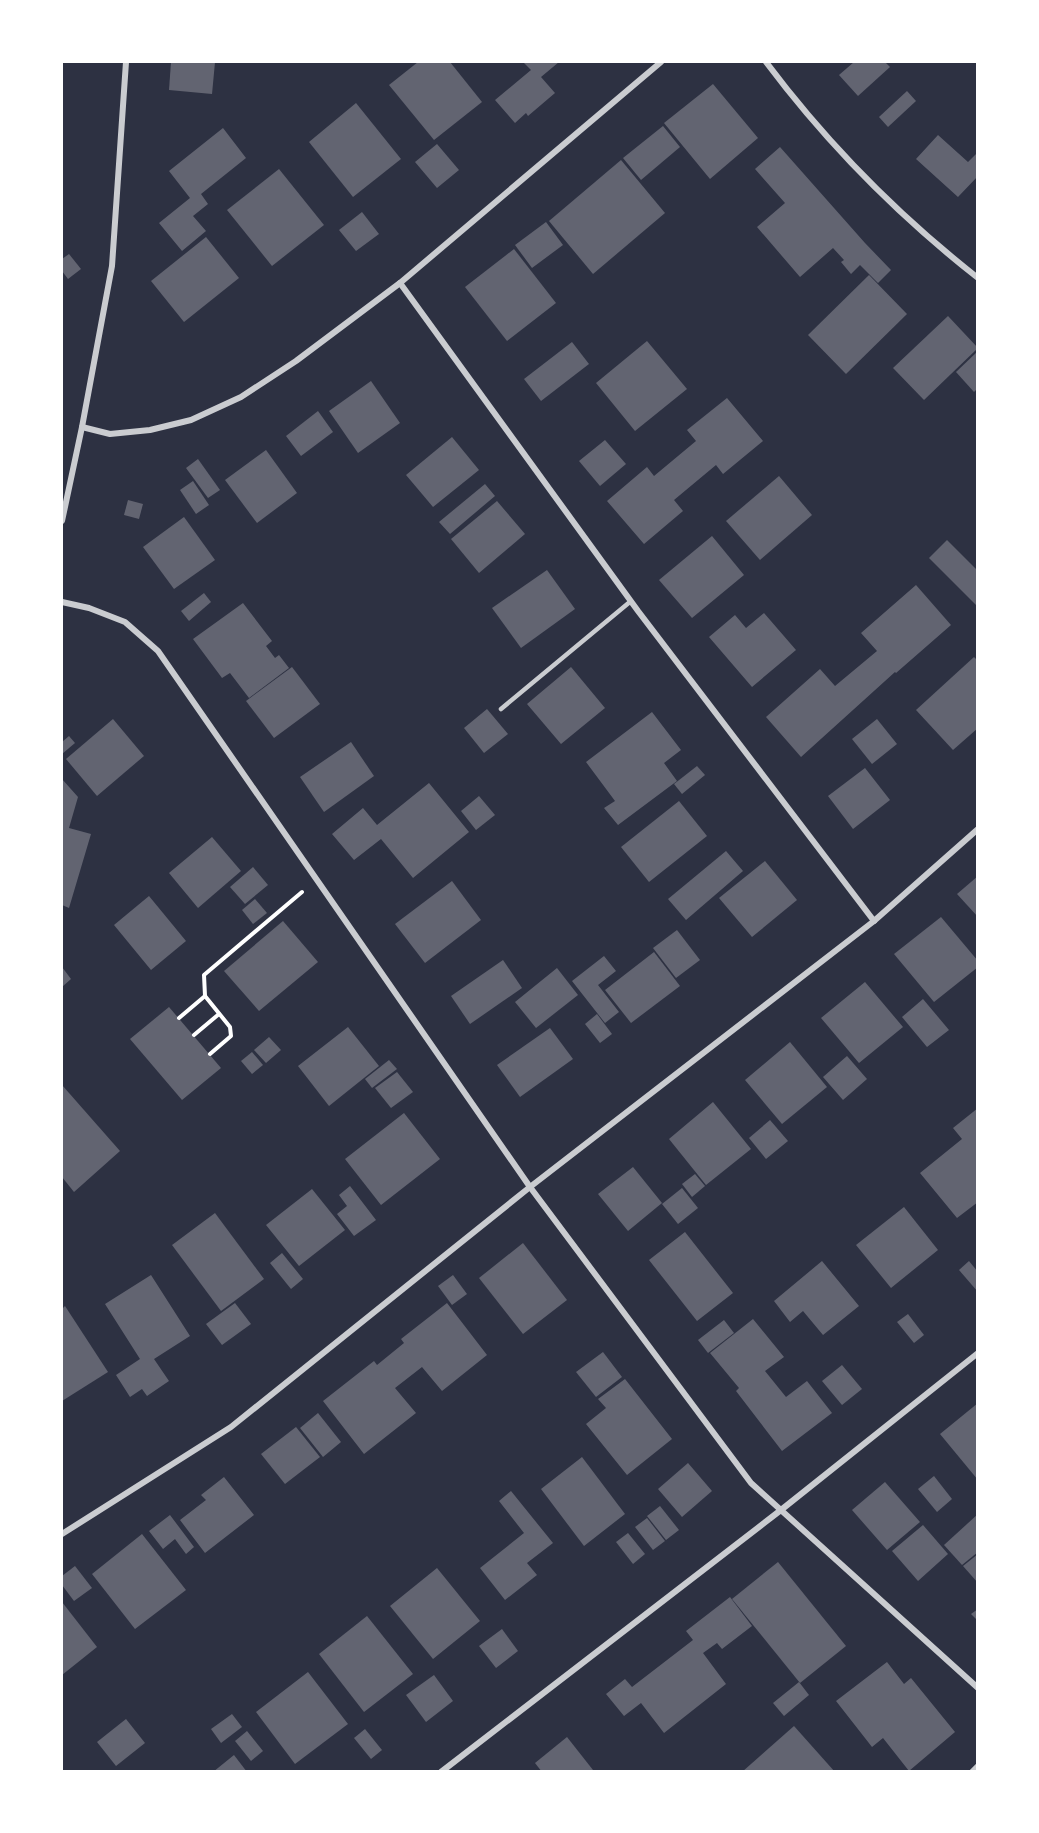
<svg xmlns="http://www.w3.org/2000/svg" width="1039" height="1833" font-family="'Nunito Sans',sans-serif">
<rect width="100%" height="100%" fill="#2d3142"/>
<!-- building -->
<g fill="#626471">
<polygon points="171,62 215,62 212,94 169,90"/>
<polygon points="418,62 450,62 482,102 434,140 389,85"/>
<polygon points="523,62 559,62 541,77 555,93 528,116 526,113 515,123 495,100 531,70"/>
<polygon points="854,62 885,62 890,67 858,96 839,75"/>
<polygon points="713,84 758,138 710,179 664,123"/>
<polygon points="907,91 916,101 888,127 879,117"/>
<polygon points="356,103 401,159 353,197 309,142"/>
<polygon points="663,126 680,147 641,180 623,158"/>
<polygon points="223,128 246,158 201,194 208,204 193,216 206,231 182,251 159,223 190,198 169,171"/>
<polygon points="938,135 968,162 978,152 978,176 958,197 916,159"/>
<polygon points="437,144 459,170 437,188 415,162"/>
<polygon points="780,147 865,243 891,270 878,283 860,265 851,274 841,262 844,260 833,248 800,277 757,227 785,203 755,169"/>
<polygon points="621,160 665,213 593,274 549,221"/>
<polygon points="279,169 324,225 272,266 227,210"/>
<polygon points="362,212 379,234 356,251 339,230"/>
<polygon points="546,222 563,245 532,268 515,245"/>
<polygon points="206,237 239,278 184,322 151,281"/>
<polygon points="514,249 556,303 507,341 465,287"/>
<polygon points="69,254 81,269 68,279 62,271 62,259"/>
<polygon points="869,275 907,314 846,374 808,335"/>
<polygon points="948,316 978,348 924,400 893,368"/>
<polygon points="647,341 687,389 635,431 596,383"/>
<polygon points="572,342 589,364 541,401 524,379"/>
<polygon points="978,351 978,388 974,392 956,372"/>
<polygon points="371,381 400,423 358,453 329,411"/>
<polygon points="727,398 763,441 723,474 716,465 674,500 683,511 644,544 607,501 647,467 654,476 696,441 687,430"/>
<polygon points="318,411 333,432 301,456 286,436"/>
<polygon points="452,437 479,470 433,507 406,475"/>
<polygon points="605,440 626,464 600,486 579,461"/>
<polygon points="266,450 297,493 257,523 225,480"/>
<polygon points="198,459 220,490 208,498 186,468"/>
<polygon points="779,476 812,515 760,560 726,521"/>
<polygon points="193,481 209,505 196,514 180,490"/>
<polygon points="485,484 495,496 450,534 439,522"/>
<polygon points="128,500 143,504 139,519 124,515"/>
<polygon points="497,501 525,534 479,573 451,539"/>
<polygon points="184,517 215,560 174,589 143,547"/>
<polygon points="712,536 744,575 692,618 659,580"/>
<polygon points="947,540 978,571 978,607 929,558"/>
<polygon points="547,570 575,609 521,648 492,608"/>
<polygon points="916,585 951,625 896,673 895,672 801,757 766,717 820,669 835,686 877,651 861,633"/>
<polygon points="204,593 211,602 189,621 181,611"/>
<polygon points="243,603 272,641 266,646 275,658 279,655 289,668 249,698 230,673 222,678 193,639"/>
<polygon points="764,613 796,650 752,687 709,637 735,615 746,628"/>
<polygon points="974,657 978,661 978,728 953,750 916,710"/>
<polygon points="292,667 320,704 274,738 246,701"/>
<polygon points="571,667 605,708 561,744 527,704"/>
<polygon points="487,709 508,734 484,753 464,728"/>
<polygon points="652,712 681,750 664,763 677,781 618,825 604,808 615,801 586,762"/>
<polygon points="113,719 144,756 97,796 66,759"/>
<polygon points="877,719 897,744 872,764 852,739"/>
<polygon points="69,736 75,743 62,754 62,742"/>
<polygon points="351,742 374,776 324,812 300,777"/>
<polygon points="697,766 705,775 682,794 674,784"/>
<polygon points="865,768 890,800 853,829 828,796"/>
<polygon points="62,779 78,797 69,828 91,834 69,908 62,905"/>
<polygon points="429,783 469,832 413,878 381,839 354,860 332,834 363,808 377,825"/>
<polygon points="479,796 495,815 476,830 461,811"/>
<polygon points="679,801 707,836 649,882 621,847"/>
<polygon points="212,837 241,871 198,908 169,873"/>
<polygon points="726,851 743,871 686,920 668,899"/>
<polygon points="765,861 797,900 752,937 719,898"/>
<polygon points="253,867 268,885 245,904 230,887"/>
<polygon points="978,876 978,917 957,894"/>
<polygon points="452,881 481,920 425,963 395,924"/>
<polygon points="149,896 186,941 151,970 114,925"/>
<polygon points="255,899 267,913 253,924 242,910"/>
<polygon points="941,917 978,961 978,967 934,1002 894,954"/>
<polygon points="283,921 318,962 259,1011 224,971"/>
<polygon points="677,930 700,960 676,978 653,948"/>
<polygon points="654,952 680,986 631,1023 605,990"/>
<polygon points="604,956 616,971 598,985 619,1012 605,1023 572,981"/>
<polygon points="503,960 522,988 470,1024 451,996"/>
<polygon points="62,967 71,979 62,987"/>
<polygon points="557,968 578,995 536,1028 515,1002"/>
<polygon points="865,982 903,1027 859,1063 821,1018"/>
<polygon points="923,999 949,1030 927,1047 902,1017"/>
<polygon points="169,1007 221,1068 182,1100 130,1039"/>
<polygon points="597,1014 612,1034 600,1043 585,1024"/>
<polygon points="348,1027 379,1066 329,1106 298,1066"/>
<polygon points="550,1028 573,1059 520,1097 497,1065"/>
<polygon points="269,1037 281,1050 266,1063 254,1050"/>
<polygon points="790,1042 827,1087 782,1124 745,1080"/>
<polygon points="252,1052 263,1065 252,1074 241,1061"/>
<polygon points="847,1056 867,1079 843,1100 823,1077"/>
<polygon points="389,1060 397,1069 372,1088 365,1079"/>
<polygon points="397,1072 413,1092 391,1108 375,1088"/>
<polygon points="62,1085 120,1151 74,1192 62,1177"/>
<polygon points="713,1102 751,1149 706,1185 669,1139"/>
<polygon points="978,1108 978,1202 957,1218 920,1173 962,1139 953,1128"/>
<polygon points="404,1113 440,1159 381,1205 345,1159"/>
<polygon points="770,1120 788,1141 766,1159 749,1138"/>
<polygon points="633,1167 662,1203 628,1231 598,1194"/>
<polygon points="695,1174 705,1186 692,1197 682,1184"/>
<polygon points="350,1186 376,1220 354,1236 337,1214 347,1206 339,1195"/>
<polygon points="682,1188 698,1208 678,1224 662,1204"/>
<polygon points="312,1189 345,1230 299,1266 266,1225"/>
<polygon points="904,1207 938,1250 891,1288 856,1245"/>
<polygon points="215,1213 264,1279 221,1311 172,1245"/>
<polygon points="685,1232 733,1293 697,1321 649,1260"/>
<polygon points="523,1243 567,1300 523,1334 479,1278"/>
<polygon points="282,1253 303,1279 291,1289 270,1263"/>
<polygon points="822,1261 859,1306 823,1335 803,1311 790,1322 774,1301"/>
<polygon points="969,1261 978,1272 978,1292 959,1270"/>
<polygon points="151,1275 190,1336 154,1359 169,1381 147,1396 142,1389 130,1397 116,1375 140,1359 105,1304"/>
<polygon points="453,1275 467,1294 452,1305 438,1286"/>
<polygon points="235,1303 251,1324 222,1345 206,1324"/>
<polygon points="447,1303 487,1355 442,1391 422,1367 395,1388 416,1413 364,1454 323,1401 374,1361 377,1365 404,1343 401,1339"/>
<polygon points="65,1306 108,1372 62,1401 62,1309"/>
<polygon points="908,1314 924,1335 914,1343 897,1322"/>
<polygon points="753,1319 784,1357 765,1371 786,1397 807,1381 832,1413 782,1451 736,1391 739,1388 710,1353"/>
<polygon points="724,1320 734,1333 708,1353 698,1340"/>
<polygon points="603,1352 622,1377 596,1397 576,1372"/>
<polygon points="842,1365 862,1389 842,1405 822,1381"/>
<polygon points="625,1379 672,1439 627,1475 586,1424 606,1408 598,1399"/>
<polygon points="978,1403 978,1480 940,1434"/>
<polygon points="318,1413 341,1442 323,1457 300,1428"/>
<polygon points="296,1427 320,1457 285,1484 261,1454"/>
<polygon points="582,1457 625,1514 584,1546 541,1489"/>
<polygon points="688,1463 712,1491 682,1517 658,1489"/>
<polygon points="934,1476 952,1499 937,1512 918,1489"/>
<polygon points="224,1477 254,1515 205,1553 180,1520 206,1500 201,1495"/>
<polygon points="885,1482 920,1522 887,1550 852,1510"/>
<polygon points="511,1491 553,1543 527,1563 537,1575 505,1600 480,1568 524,1533 499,1501"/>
<polygon points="660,1506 679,1530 666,1540 647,1516"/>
<polygon points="978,1514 978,1552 962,1565 944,1545"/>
<polygon points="170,1515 194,1547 186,1554 175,1539 163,1549 149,1531"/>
<polygon points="647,1518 665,1541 653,1550 635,1527"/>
<polygon points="923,1525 948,1554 918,1581 892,1551"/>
<polygon points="628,1533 645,1554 633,1564 616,1542"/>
<polygon points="142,1534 186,1590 135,1629 92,1574"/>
<polygon points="978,1554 978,1583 963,1566"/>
<polygon points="778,1562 846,1646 800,1683 732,1599"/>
<polygon points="75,1566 92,1588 74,1601 62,1585 62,1576"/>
<polygon points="437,1568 480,1621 433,1659 390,1606"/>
<polygon points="730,1597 752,1626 722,1649 717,1643 703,1653 726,1684 664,1733 641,1703 624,1716 606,1694 625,1679 632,1687 693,1640 686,1631"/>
<polygon points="62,1602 97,1647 62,1675"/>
<polygon points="978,1609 978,1621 971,1614"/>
<polygon points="367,1616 413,1674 364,1712 319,1654"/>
<polygon points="502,1629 518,1651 496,1668 479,1646"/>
<polygon points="887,1662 904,1684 911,1678 955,1732 909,1771 883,1738 872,1747 836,1701"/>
<polygon points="308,1672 348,1724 295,1764 256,1712"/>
<polygon points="434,1675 453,1701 426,1722 406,1695"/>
<polygon points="799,1682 809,1695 784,1716 773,1703"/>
<polygon points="232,1714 242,1727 221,1743 211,1729"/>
<polygon points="126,1719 145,1743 116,1766 97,1742"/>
<polygon points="794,1726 835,1772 742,1772"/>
<polygon points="365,1729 382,1750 371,1759 354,1738"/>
<polygon points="247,1731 263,1751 251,1761 235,1741"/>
<polygon points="567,1737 593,1770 592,1772 542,1772 535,1763"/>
<polygon points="234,1755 247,1772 213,1772"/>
</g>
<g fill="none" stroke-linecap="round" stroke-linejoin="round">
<!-- path -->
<g stroke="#fff" stroke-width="4">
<polyline points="179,1018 205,996"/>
<polyline points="194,1035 219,1014"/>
<polyline points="210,1054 231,1036 230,1027 205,996 204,975 302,892"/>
</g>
<!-- service -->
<polyline stroke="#caccd0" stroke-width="4.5" points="501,709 631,601"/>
<!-- minor -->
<g stroke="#caccd0" stroke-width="6">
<path d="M766,62C826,142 899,216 978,278"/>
<polyline points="400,283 638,611 874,921"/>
<polyline points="82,427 110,434 150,430 191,420 241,397 296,361 400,283 661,62"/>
<polyline points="62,521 82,427 112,266 126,62"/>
<polyline points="62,602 89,608 125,622 158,651 530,1187 751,1483 978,1688"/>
<polyline points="62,1534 231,1427 530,1187 874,921 978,829"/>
<polyline points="441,1772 781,1510 978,1353"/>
<polyline points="972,1772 978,1766"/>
</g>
</g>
<!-- border -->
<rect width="1039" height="1833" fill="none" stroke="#ffffff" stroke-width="126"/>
</svg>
